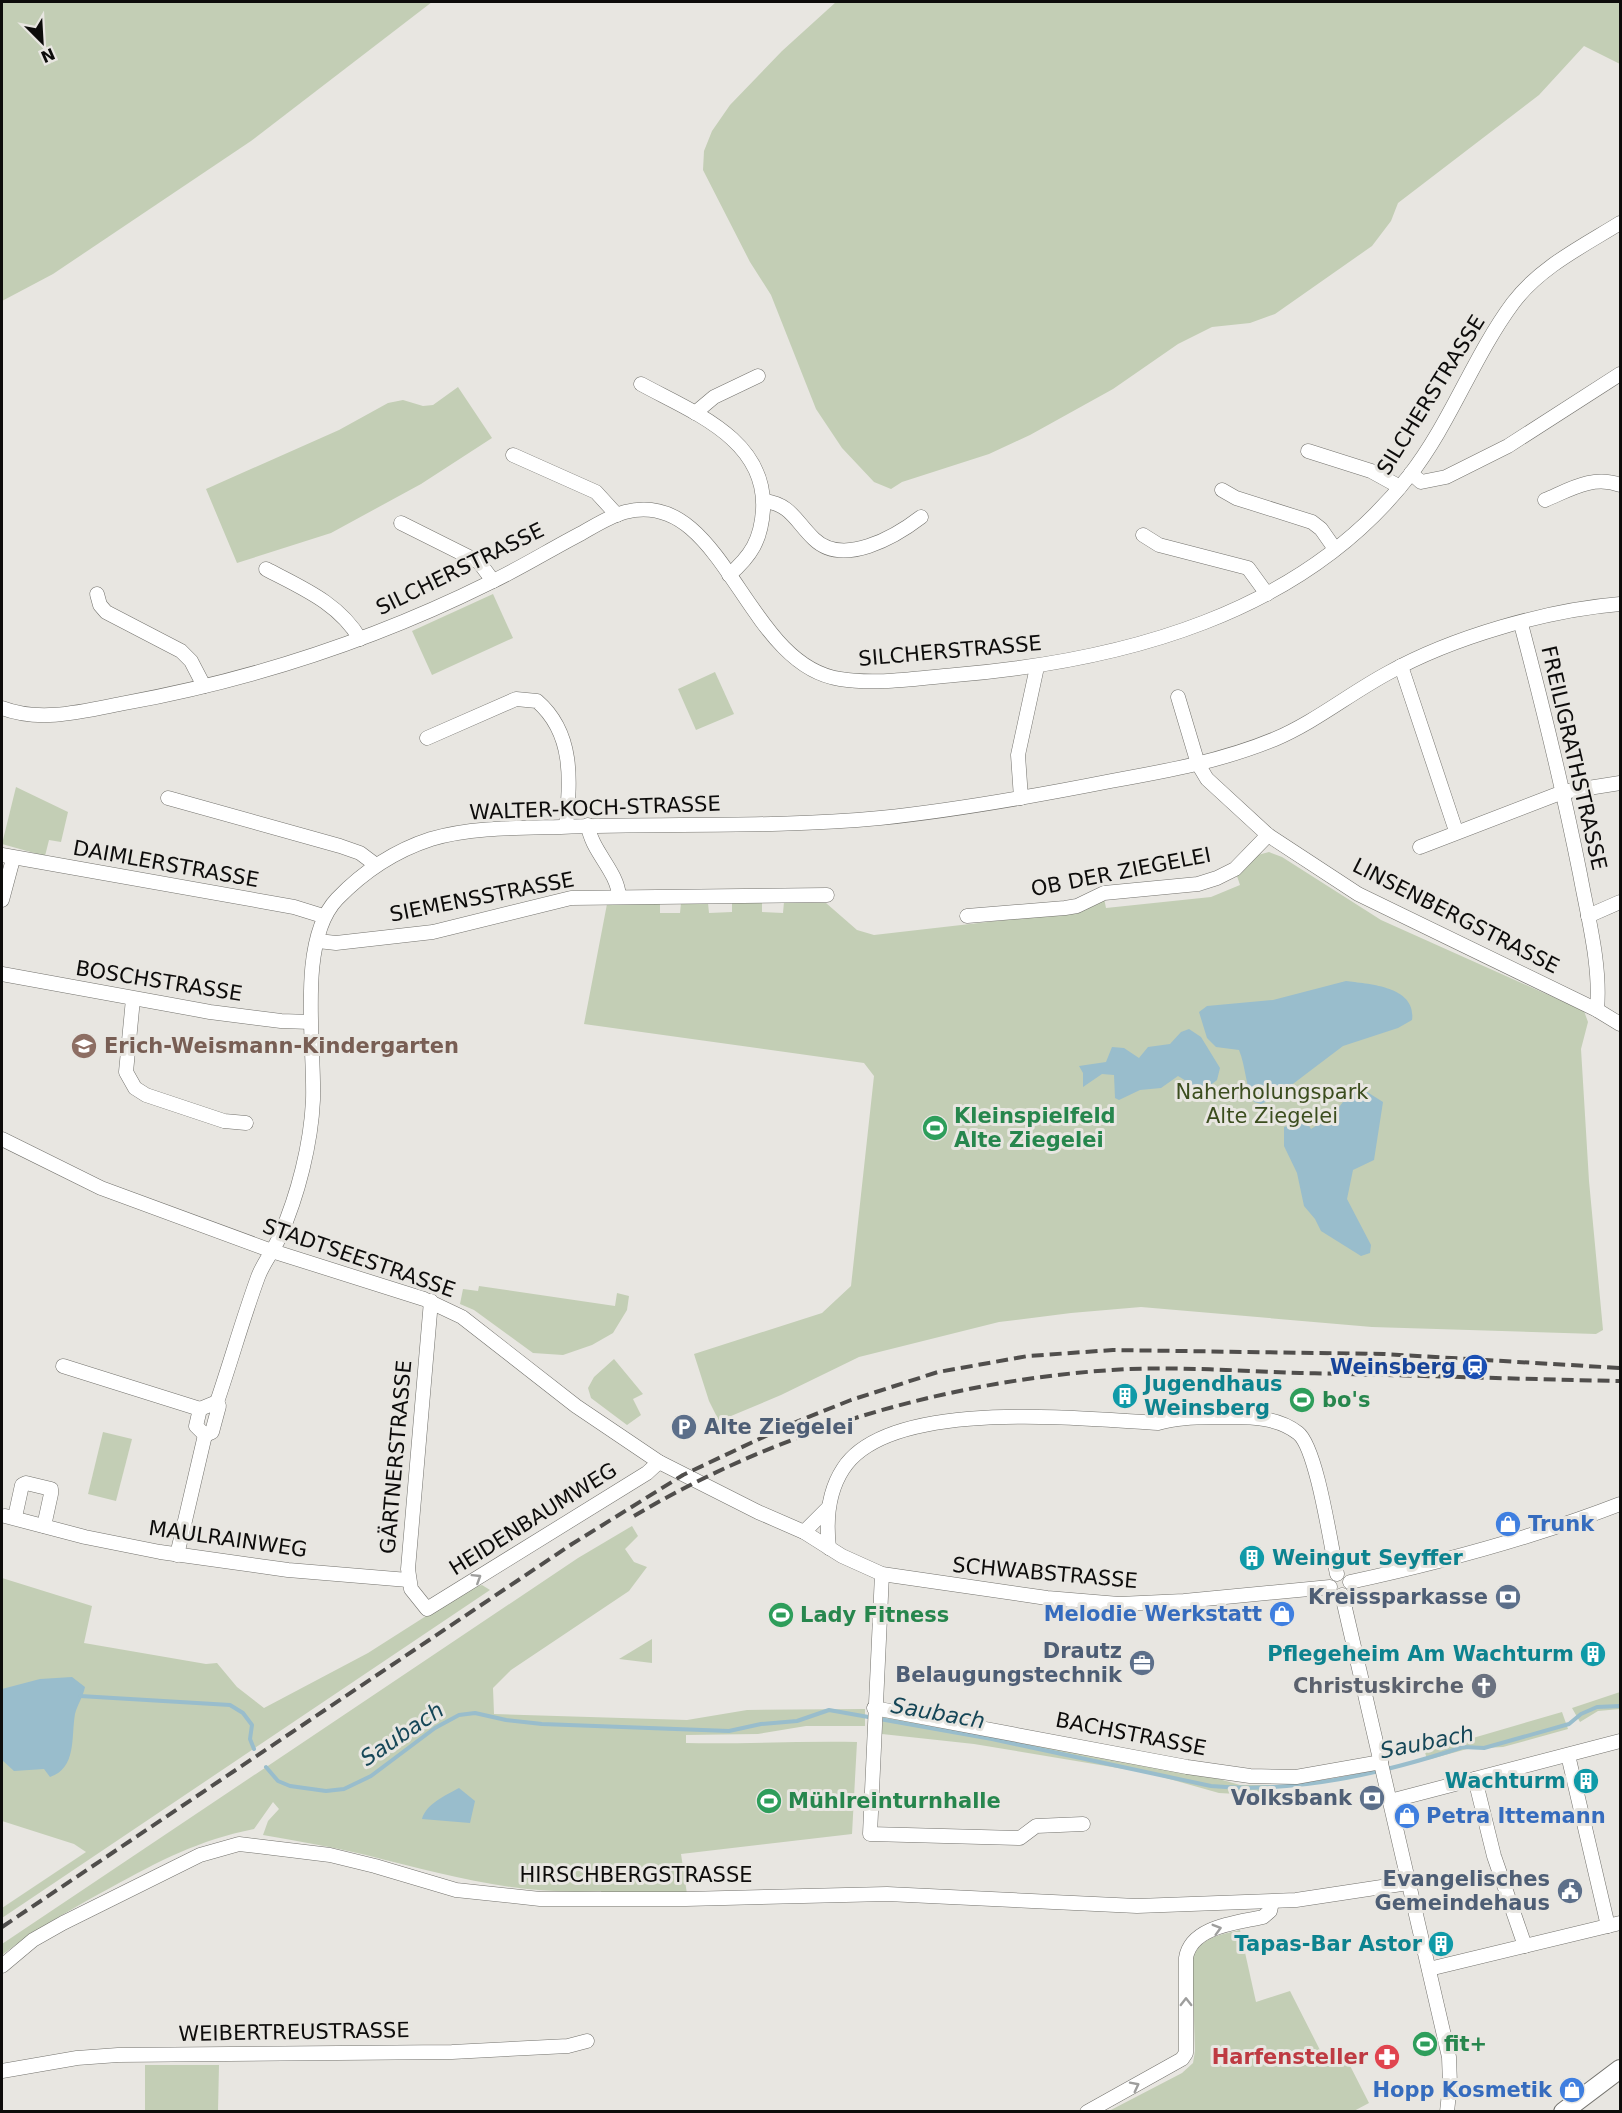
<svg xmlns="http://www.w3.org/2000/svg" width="1622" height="2113" font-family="'DejaVu Sans',sans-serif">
<rect width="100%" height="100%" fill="#e8e6e1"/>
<!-- green -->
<g fill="#c3ceb5">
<polygon points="2,2 432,2 251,141 53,274 2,301"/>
<polygon points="836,2 1620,2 1620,64 1584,46 1539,95 1398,203 1391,221 1372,246 1275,314 1250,323 1212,327 1178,344 1113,389 1030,435 989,454 902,482 891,489 874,482 842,448 816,409 771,295 750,262 703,170 704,151 712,131 730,105 782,51"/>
<polygon points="458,387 492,438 421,484 331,533 237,563 206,489 339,430 388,403 403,400 423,406 433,405"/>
<polygon points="493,594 513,638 432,675 412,631"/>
<polygon points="715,672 734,714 696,730 678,689"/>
<polygon points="16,787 68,812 61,842 49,840 45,856 2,844"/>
<polygon points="1269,852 1282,857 1381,920 1584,1011 1588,1022 1581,1049 1589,1181 1603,1330 1596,1334 1372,1327 1141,1307 1071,1313 999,1322 859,1357 781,1395 719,1421 709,1401 694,1354 822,1313 851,1286 874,1076 864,1063 584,1024 607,904 660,903 660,913 680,913 681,903 708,903 709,913 732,912 732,902 762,901 762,912 783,913 784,902 826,903 857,930 874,935 1030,917 1104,898 1106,908 1211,897 1240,885 1236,873 1254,856"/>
<polygon points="479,1286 615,1306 617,1293 629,1296 627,1310 613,1333 592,1345 563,1355 533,1353 474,1310 460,1304 463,1289 478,1291"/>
<polygon points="614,1359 643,1394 633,1399 641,1415 627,1425 591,1398 588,1388 594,1377"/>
<polygon points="103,1432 132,1439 116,1501 88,1494"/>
<path d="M632,1526L638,1536L625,1549L634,1562L647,1567L629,1591L511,1670L493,1688L494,1714L687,1720L747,1710L865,1709V1726H806L758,1734L686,1735V1743C743,1744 800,1741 857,1742L852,1834L681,1854L687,1894L602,1895L601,1891C518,1896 446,1875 366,1855C332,1847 297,1841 263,1835L268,1821L279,1809L273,1802L254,1829C199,1840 159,1861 110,1888C73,1908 36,1929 2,1955V1944L578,1558Z"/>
<polygon points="2,1578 92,1606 84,1643 206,1664 217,1663 237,1687 264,1708 368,1653 470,1588 482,1585 490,1590 2,1918 2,1908 86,1852 74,1844 2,1821"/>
<polygon points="652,1639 652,1663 619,1659"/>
<polygon points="1620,1692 1620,1709 1598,1711 1580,1722 1572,1708"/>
<polygon points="1562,1712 1568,1729 1503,1747 1467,1749 1427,1760 1425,1752"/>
<polygon points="883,1715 1205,1775 1240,1785 1274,1785 1274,1796 1219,1793 1148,1773 974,1744 882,1734"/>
<path d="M1240,1930L1256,2002L1290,1991L1322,2054L1340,2046L1369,2103L1352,2112H1107L1182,2073L1193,2063L1195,2051L1192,1958C1202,1937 1219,1935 1240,1930Z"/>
<polygon points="145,2065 219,2065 218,2111 145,2111"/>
</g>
<!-- water -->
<g fill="#99bdcc">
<path d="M1346,981C1368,984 1417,986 1412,1020L1398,1028L1343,1046L1273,1099L1261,1104L1254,1102C1245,1085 1246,1067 1239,1050L1216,1047L1207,1038L1199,1012L1207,1006L1273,1000Z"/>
<polygon points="1189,1029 1201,1037 1220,1068 1217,1080 1203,1091 1178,1076 1161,1088 1140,1090 1119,1100 1115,1098 1114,1075 1102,1074 1083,1087 1083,1073 1079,1066 1106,1062 1112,1047 1124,1048 1139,1058 1148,1047 1170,1044 1181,1032"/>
<polygon points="1356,1085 1383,1102 1374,1160 1353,1170 1347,1199 1371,1245 1370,1253 1361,1256 1321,1231 1315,1219 1304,1206 1297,1173 1284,1146 1284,1127 1306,1121 1311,1129 1333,1115"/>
<path d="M72,1677L85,1687C83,1697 77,1705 75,1714C71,1737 77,1768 50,1777L44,1769L14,1771L2,1760V1689L40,1679Z"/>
<path d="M459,1788L475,1801L470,1823L422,1819C426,1804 446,1795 459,1788Z"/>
</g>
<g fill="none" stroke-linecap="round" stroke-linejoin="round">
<!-- stream -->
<g stroke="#99bdcc" stroke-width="4">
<polyline points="80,1696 230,1705 243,1713 252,1725 250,1739 254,1749"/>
<path d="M266,1767L278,1781L290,1786L326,1791L344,1789L371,1776L435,1728L459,1715L475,1713L506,1720L542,1724L729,1731L761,1724L797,1721L829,1710L992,1739L1211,1786C1295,1794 1384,1773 1463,1747L1484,1748L1569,1724L1581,1714L1597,1707L1620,1706"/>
</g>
<!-- street casing -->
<g stroke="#73726d" stroke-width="15">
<g id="street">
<path d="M641,384C692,412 767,439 763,510C761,540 751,556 729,575"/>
<polyline points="695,413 714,397 758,376"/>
<polyline points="1308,451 1371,471 1400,487"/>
<polyline points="513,455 596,492 617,515"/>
<polyline points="1411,473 1421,482 1446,477 1508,446 1620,374"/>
<polyline points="1222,490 1236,498 1312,522 1321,529 1335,549"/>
<path d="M1545,500C1571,489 1593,475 1620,485"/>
<path d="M764,501C791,504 796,522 814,539C843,567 895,537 921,517"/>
<polyline points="401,523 479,562 493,581"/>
<polyline points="1143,535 1159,545 1248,568 1267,594"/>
<path d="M266,569C302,588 339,603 360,639"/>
<polyline points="97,594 100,605 106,612 181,651 191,661 204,686"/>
<path d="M1521,624C1543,707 1563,789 1580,874C1588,918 1601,965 1597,1010"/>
<polyline points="1401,666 1456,831"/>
<polyline points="1178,697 1198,764 1207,779 1268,835 1358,894 1597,1010 1620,1024"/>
<path d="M2,708C41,723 84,711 125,703C251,680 374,640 489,583C521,568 551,549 582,533C596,525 610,516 625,512C724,486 744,665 840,679C877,685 917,678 955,675C1122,661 1301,615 1409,476C1450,424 1473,357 1513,303C1540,267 1583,246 1620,223"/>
<path d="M427,738L516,699L537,701C575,734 570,782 566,826"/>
<polyline points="168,798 340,846 360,853 376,865"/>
<polyline points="1021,798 1018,755 1037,667"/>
<path d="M588,825C591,851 617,870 619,896"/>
<polyline points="1420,847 1563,792 1620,783"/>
<polyline points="2,855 294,907 323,916"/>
<polyline points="2,900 13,859"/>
<polyline points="967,916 1065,908 1077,906 1104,893 1198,884 1217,878 1235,869 1268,835"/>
<polyline points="1588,916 1620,902"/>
<polyline points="318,941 336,943 433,932 571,898 827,895"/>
<polyline points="2,974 210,1012 281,1021 310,1022"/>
<polyline points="133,999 126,1072 135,1088 146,1095 224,1121 246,1123"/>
<polyline points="2,1139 101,1188 272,1251 424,1299 462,1317 576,1406 659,1462 758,1512 804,1532 842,1556 882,1574 1047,1598 1119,1604 1184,1601 1330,1587"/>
<polyline points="431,1301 408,1569 411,1589 427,1609 647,1473 659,1462"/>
<polyline points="63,1366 200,1409"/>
<path d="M217,1402C231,1361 243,1318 258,1277C263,1263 274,1250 280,1236C298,1195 311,1144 313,1100C315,1045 297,941 337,899C363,872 394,851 431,839C472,827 518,828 561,827C667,823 774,828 880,818C957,810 1035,796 1111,781C1167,771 1222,761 1275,739C1315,722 1349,694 1388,673C1453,637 1547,610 1620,604"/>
<polygon points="217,1402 219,1406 212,1432 205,1435 196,1426 200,1409"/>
<polyline points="5,1516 85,1537 160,1552 288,1570 408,1580"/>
<polyline points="15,1517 22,1485 26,1483 51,1489 51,1494 44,1526"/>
<polyline points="804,1532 828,1508"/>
<path d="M829,1548C826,1522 828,1492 843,1469C889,1397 1083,1419 1158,1423C1182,1416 1206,1418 1231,1417C1254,1417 1279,1418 1298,1433C1317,1448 1331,1547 1337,1574"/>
<polyline points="177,1555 205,1435"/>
<polyline points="882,1574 870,1834 1020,1838 1036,1826 1083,1824"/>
<path d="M1350,1582C1443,1562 1532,1538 1620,1504"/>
<polyline points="1342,1595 1449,2057 1450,2084 1447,2112"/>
<polyline points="874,1708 1187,1767 1250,1776 1296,1777 1381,1762"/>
<polyline points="1568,1755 1608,1926"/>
<polyline points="1475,1779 1494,1856 1525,1946"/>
<polyline points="1390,1801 1620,1741"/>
<polyline points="2,1966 33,1940 63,1923 200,1855 239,1844 330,1855 375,1866 456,1890 540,1899 686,1899 887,1894 1137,1906 1296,1900 1408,1883"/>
<polyline points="1429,1969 1620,1923"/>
<polyline points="2,2071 77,2058 118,2055 452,2052 568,2046 587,2041"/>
<path d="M1087,2112L1182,2059L1186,2053V1958C1191,1926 1237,1923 1263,1917L1270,1911L1272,1902"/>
</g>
</g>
<!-- secondary casing -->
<g stroke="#73726d" stroke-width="20">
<polyline id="secondary" points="1563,2112 1620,2069"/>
</g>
<!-- street -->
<use href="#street" stroke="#fff" stroke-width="14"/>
<!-- secondary -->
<use href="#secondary" stroke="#fff" stroke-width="18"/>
<!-- rail -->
<g stroke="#504e4c" stroke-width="4" stroke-dasharray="12 6" stroke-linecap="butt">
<path d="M634,1516C777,1431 946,1381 1112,1370C1174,1366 1238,1371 1300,1373C1407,1375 1514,1379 1620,1381"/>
<polyline points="2,1927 572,1544 683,1475 791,1424 851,1400 938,1372 1028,1356 1113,1350 1384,1354 1620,1368"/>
</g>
</g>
<!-- one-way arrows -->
<defs><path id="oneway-chevron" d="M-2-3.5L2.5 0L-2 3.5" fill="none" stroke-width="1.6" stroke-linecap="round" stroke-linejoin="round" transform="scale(1.5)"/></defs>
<g stroke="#9e9e9d">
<use href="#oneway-chevron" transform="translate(477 1578) rotate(-32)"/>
<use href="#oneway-chevron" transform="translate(1217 1929) rotate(-16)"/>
<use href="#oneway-chevron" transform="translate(1186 2002) rotate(-90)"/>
<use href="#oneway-chevron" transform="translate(1135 2086) rotate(-27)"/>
</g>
<!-- icons -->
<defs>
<g id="school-disc" transform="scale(1.35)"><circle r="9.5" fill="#8d6e63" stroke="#e8e6e1"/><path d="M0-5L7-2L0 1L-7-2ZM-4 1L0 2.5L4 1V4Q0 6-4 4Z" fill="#fff"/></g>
<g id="stadium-disc" transform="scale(1.35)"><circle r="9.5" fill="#2e9e5b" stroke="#e8e6e1"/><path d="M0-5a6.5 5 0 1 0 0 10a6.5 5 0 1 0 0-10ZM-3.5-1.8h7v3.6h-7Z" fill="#fff"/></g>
<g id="station-disc" transform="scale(1.35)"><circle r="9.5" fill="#1a4fb4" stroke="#e8e6e1"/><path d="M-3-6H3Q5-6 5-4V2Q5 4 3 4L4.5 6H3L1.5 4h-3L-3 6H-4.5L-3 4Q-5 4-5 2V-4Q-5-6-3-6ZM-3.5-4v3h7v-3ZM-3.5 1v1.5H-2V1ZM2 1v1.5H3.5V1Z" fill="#fff"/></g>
<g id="building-disc" transform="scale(1.35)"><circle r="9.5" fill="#0f9aa8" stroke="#e8e6e1"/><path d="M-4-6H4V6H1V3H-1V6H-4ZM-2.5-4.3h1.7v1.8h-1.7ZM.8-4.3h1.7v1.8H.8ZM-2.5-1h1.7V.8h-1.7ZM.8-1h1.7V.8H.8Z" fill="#fff"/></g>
<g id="parking-disc" transform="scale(1.35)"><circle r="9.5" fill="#5c6f8a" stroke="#e8e6e1"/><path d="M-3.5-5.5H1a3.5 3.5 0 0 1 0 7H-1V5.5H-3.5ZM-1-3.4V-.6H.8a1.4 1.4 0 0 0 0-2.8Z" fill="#fff"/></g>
<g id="shop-disc" transform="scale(1.35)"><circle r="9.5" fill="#3f7fe0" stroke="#e8e6e1"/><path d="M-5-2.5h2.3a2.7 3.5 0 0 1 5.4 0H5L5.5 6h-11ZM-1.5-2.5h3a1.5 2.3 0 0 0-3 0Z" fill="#fff"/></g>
<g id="bank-disc" transform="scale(1.35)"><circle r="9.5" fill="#5c6f8a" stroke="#e8e6e1"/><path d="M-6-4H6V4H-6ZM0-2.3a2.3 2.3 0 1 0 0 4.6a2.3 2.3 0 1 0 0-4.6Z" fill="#fff"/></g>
<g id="office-disc" transform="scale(1.35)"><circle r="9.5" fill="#5c6f8a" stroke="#e8e6e1"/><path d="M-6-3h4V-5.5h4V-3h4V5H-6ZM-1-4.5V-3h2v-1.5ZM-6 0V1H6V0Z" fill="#fff"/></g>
<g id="church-disc" transform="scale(1.35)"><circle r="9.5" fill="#6b7280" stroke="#e8e6e1"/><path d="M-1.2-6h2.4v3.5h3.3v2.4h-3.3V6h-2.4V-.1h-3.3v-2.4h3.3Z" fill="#fff"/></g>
<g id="civic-disc" transform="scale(1.35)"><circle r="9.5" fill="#5c6f8a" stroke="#e8e6e1"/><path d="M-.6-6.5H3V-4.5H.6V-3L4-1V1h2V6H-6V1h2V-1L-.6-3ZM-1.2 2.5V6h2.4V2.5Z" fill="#fff"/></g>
<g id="pharmacy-disc" transform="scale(1.35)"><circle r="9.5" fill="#e0444e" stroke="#e8e6e1"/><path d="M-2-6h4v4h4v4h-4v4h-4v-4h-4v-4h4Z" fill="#fff"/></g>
</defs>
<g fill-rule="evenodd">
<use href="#school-disc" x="84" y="1046"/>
<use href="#stadium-disc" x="935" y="1128"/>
<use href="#station-disc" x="1475" y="1367"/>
<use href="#building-disc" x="1125" y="1396"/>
<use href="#stadium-disc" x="1302" y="1400"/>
<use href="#parking-disc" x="684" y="1427"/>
<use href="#shop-disc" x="1508" y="1524"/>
<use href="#building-disc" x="1252" y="1558"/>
<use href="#bank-disc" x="1508" y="1597"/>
<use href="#shop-disc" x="1282" y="1614"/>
<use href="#stadium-disc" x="781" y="1615"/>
<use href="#building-disc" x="1593" y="1654"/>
<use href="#office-disc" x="1142" y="1663"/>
<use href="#church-disc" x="1484" y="1686"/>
<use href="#building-disc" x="1586" y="1781"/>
<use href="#bank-disc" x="1372" y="1798"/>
<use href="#stadium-disc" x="769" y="1801"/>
<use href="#shop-disc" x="1407" y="1816"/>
<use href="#civic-disc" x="1570" y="1891"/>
<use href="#building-disc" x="1441" y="1944"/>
<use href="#stadium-disc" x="1425" y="2044"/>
<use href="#pharmacy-disc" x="1387" y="2057"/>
<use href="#shop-disc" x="1572" y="2090"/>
</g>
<g text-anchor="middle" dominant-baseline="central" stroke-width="6" stroke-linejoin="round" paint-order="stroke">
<!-- street labels -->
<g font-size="21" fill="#0d0c0b" stroke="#e8e6e1">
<text transform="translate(1431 395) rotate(-58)">SILCHERSTRASSE</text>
<text transform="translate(460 569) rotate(-26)">SILCHERSTRASSE</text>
<text transform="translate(950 651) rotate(-5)">SILCHERSTRASSE</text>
<text transform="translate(1574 758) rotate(77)">FREILIGRATHSTRASSE</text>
<text transform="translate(595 808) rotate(-2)">WALTER-KOCH-STRASSE</text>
<text transform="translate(166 864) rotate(10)">DAIMLERSTRASSE</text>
<text transform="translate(1121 872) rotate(-11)">OB DER ZIEGELEI</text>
<text transform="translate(482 897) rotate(-11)">SIEMENSSTRASSE</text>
<text transform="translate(1456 916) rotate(27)">LINSENBERGSTRASSE</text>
<text transform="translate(159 981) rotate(9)">BOSCHSTRASSE</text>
<text transform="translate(359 1258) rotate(19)">STADTSEESTRASSE</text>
<text transform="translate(396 1457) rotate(-85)">GÄRTNERSTRASSE</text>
<text transform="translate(533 1519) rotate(-32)">HEIDENBAUMWEG</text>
<text transform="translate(228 1539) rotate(8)">MAULRAINWEG</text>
<text transform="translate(1045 1573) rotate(5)">SCHWABSTRASSE</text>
<text transform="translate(1131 1734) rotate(11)">BACHSTRASSE</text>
<text x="636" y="1875">HIRSCHBERGSTRASSE</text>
<text transform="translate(294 2032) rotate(-1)">WEIBERTREUSTRASSE</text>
</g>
<!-- education labels -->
<g font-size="21" font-weight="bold" fill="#785e54" stroke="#e8e6e1" text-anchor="start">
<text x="104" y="1046">Erich-Weismann-Kindergarten</text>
</g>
<!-- park labels -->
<g font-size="21" fill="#3b4d1e" stroke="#e8e6e1">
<text x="1272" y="1092">Naherholungspark<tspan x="1272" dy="24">Alte Ziegelei</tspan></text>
</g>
<!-- leisure labels -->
<g font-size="21" font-weight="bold" fill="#27864d" stroke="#e8e6e1" text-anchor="start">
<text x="954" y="1116">Kleinspielfeld<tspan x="954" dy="24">Alte Ziegelei</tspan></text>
<text x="1322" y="1400">bo's</text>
<text x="800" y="1615">Lady Fitness</text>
<text x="788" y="1801">Mühlreinturnhalle</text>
<text x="1444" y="2044">fit+</text>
</g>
<!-- transit labels -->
<g font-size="21" font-weight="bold" fill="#164399" stroke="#e8e6e1" text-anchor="end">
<text x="1456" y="1367">Weinsberg</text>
</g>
<!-- culture labels -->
<g font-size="21" font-weight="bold" fill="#0d838f" stroke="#e8e6e1" text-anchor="end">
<text x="1144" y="1384" text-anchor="start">Jugendhaus<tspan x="1144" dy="24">Weinsberg</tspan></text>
<text x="1272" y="1558" text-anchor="start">Weingut Seyffer</text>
<text x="1574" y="1654">Pflegeheim Am Wachturm</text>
<text x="1566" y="1781">Wachturm</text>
<text x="1422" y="1944">Tapas-Bar Astor</text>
</g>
<!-- service labels -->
<g font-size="21" font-weight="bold" fill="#4e5e75" stroke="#e8e6e1" text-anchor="end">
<text x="704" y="1427" text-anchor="start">Alte Ziegelei</text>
<text x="1488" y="1597">Kreissparkasse</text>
<text x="1122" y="1651">Drautz<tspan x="1122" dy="24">Belaugungstechnik</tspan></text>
<text x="1352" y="1798">Volksbank</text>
<text x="1550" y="1879">Evangelisches<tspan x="1550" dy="24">Gemeindehaus</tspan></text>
</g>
<!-- shop labels -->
<g font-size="21" font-weight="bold" fill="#366cbe" stroke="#e8e6e1" text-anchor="start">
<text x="1528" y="1524">Trunk</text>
<text x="1262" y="1614" text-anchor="end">Melodie Werkstatt</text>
<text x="1426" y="1816">Petra Ittemann</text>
<text x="1552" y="2090" text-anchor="end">Hopp Kosmetik</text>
</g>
<!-- worship labels -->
<g font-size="21" font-weight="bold" fill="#5b616d" stroke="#e8e6e1" text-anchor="end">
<text x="1464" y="1686">Christuskirche</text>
</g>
<!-- health labels -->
<g font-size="21" font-weight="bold" fill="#be3a42" stroke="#e8e6e1" text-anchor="end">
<text x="1368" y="2057">Harfensteller</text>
</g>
<!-- water labels -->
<g font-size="22" font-style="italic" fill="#154657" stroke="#e8e6e1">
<text transform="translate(938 1713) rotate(10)">Saubach</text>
<text transform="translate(402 1734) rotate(-34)">Saubach</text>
<text transform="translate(1427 1742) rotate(-11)">Saubach</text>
</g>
</g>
<!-- border -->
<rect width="1622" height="2113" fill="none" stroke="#0d0c0b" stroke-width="6"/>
<!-- north arrow -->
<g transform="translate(42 42) rotate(156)" stroke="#e8e6e1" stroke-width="4.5" paint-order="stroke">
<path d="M0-4.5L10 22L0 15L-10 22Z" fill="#0d0c0b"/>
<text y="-9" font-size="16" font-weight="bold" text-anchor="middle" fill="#0d0c0b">N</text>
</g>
</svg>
